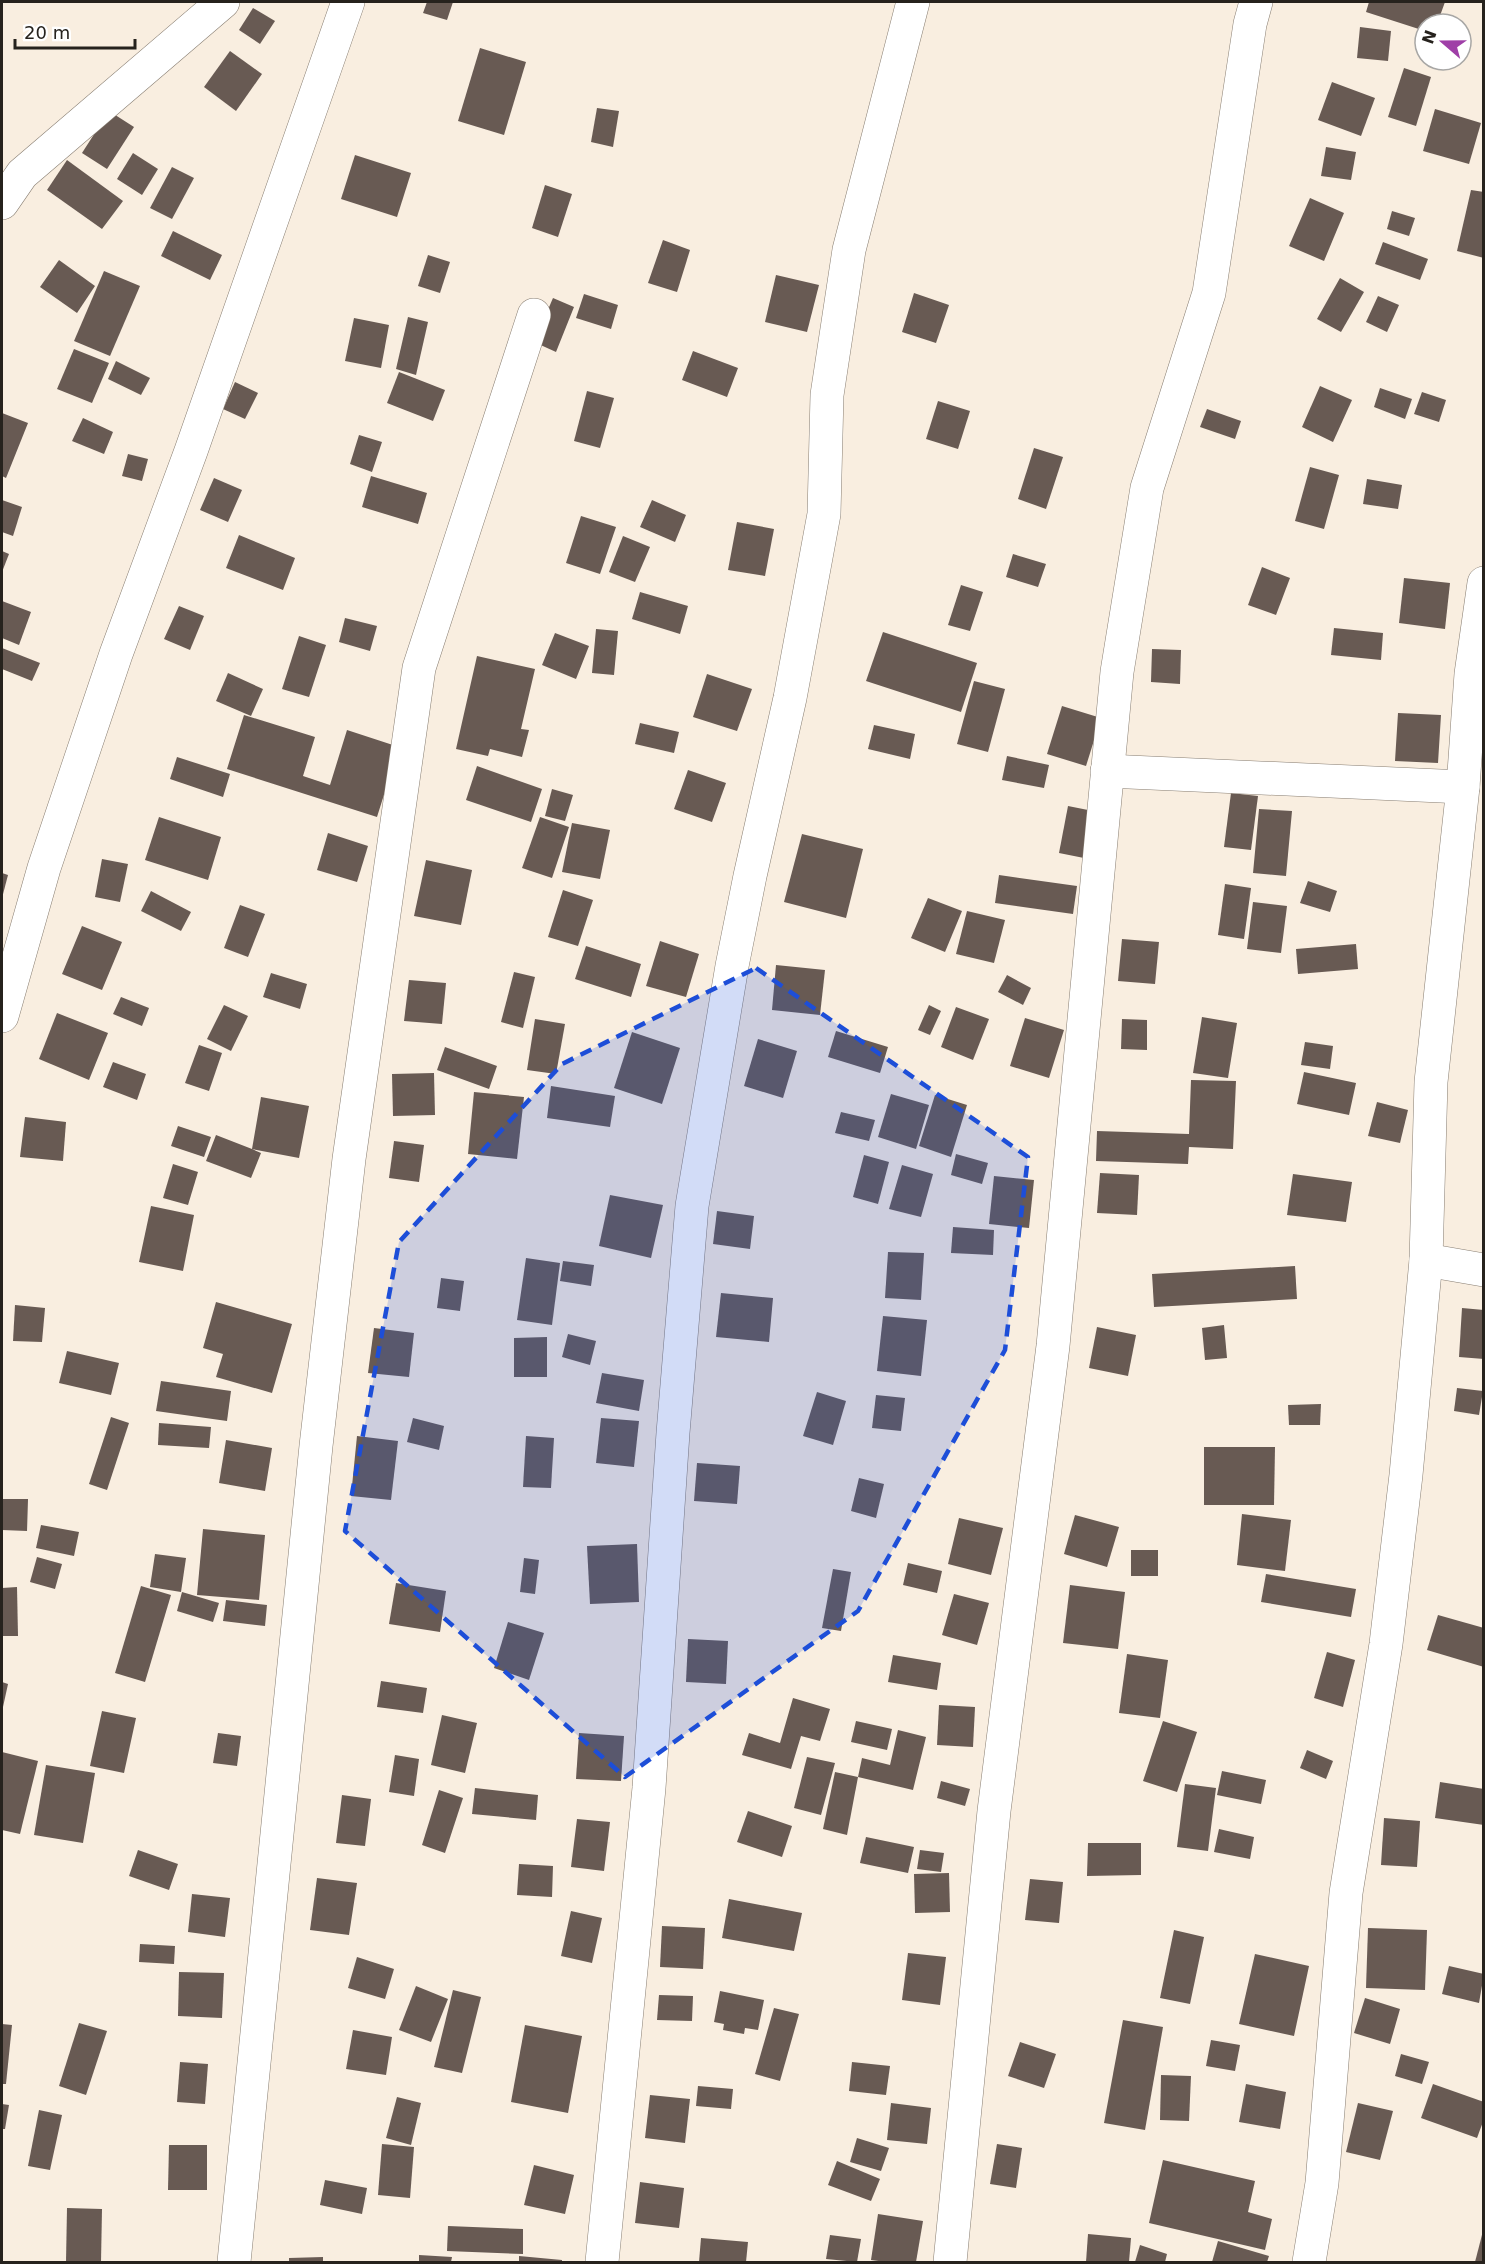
<svg xmlns="http://www.w3.org/2000/svg" width="1485" height="2264" font-family="'DejaVu Sans',sans-serif">
<rect width="100%" height="100%" fill="#f9eee0"/>
<!-- building -->
<g fill="#685a53">
<polygon points="427,2 453,2 447,20 423,13"/>
<polygon points="1369,2 1445,2 1437,24 1425,24 1425,31 1366,12"/>
<polygon points="253,8 275,21 260,44 239,30"/>
<polygon points="1360,27 1391,31 1388,61 1357,58"/>
<polygon points="480,48 526,62 504,135 458,121"/>
<polygon points="230,51 262,74 236,111 204,87"/>
<polygon points="1404,68 1431,77 1416,126 1388,117"/>
<polygon points="1332,82 1375,98 1361,136 1318,120"/>
<polygon points="597,108 619,111 613,147 591,142"/>
<polygon points="1435,109 1481,123 1469,164 1423,151"/>
<polygon points="109,111 134,127 107,169 82,153"/>
<polygon points="1326,147 1356,152 1351,180 1321,176"/>
<polygon points="133,153 158,169 142,195 117,179"/>
<polygon points="355,155 411,173 397,217 341,199"/>
<polygon points="67,160 123,201 102,229 47,190"/>
<polygon points="172,167 194,178 172,219 150,208"/>
<polygon points="545,185 572,194 558,237 532,228"/>
<polygon points="1471,190 1484,192 1484,258 1457,251"/>
<polygon points="1310,198 1344,213 1324,261 1289,246"/>
<polygon points="1392,211 1415,218 1409,236 1387,229"/>
<polygon points="173,231 222,255 210,280 161,256"/>
<polygon points="663,240 690,250 677,292 648,283"/>
<polygon points="1383,242 1428,259 1420,280 1375,264"/>
<polygon points="428,255 450,262 440,293 418,286"/>
<polygon points="59,260 95,286 77,313 40,287"/>
<polygon points="104,271 140,286 110,356 74,341"/>
<polygon points="776,275 819,285 807,332 765,322"/>
<polygon points="1340,278 1364,292 1341,332 1317,319"/>
<polygon points="914,293 949,305 936,343 902,332"/>
<polygon points="584,294 618,305 611,329 576,318"/>
<polygon points="1378,296 1399,305 1387,332 1366,322"/>
<polygon points="553,298 574,307 556,352 534,342"/>
<polygon points="408,317 428,322 416,375 396,369"/>
<polygon points="354,318 389,325 381,368 345,361"/>
<polygon points="74,349 109,363 92,403 57,389"/>
<polygon points="693,351 738,368 727,397 682,380"/>
<polygon points="116,361 150,378 141,395 108,379"/>
<polygon points="399,372 445,390 433,421 387,403"/>
<polygon points="235,382 258,393 245,419 223,409"/>
<polygon points="1320,386 1352,400 1333,442 1302,427"/>
<polygon points="1380,388 1412,399 1405,419 1374,407"/>
<polygon points="587,391 614,398 600,448 574,441"/>
<polygon points="1422,392 1446,400 1439,422 1414,414"/>
<polygon points="938,401 970,411 958,449 926,439"/>
<polygon points="1207,409 1241,421 1235,439 1200,427"/>
<polygon points="2,413 28,423 6,478 2,476"/>
<polygon points="83,418 113,432 104,454 72,441"/>
<polygon points="359,435 382,442 372,472 350,464"/>
<polygon points="1034,448 1063,457 1046,509 1018,499"/>
<polygon points="128,454 148,459 142,481 122,476"/>
<polygon points="1310,467 1339,475 1324,529 1295,521"/>
<polygon points="371,476 427,493 418,524 362,507"/>
<polygon points="214,478 242,490 228,522 200,510"/>
<polygon points="1367,479 1402,485 1398,509 1363,504"/>
<polygon points="2,500 22,507 13,536 2,532"/>
<polygon points="652,500 686,515 675,542 640,527"/>
<polygon points="581,516 616,527 600,574 566,563"/>
<polygon points="737,522 774,529 765,576 728,570"/>
<polygon points="239,535 295,558 283,590 226,568"/>
<polygon points="623,536 650,547 635,582 609,572"/>
<polygon points="2,551 9,554 2,572"/>
<polygon points="1013,554 1046,564 1038,587 1006,577"/>
<polygon points="1262,567 1290,578 1276,615 1248,605"/>
<polygon points="1404,578 1450,583 1445,629 1399,623"/>
<polygon points="961,585 983,592 970,631 948,625"/>
<polygon points="640,592 688,606 680,634 632,619"/>
<polygon points="2,601 31,612 19,645 2,638"/>
<polygon points="179,606 204,616 190,650 164,639"/>
<polygon points="345,618 377,626 370,651 339,642"/>
<polygon points="1334,628 1383,633 1381,660 1331,655"/>
<polygon points="596,629 618,631 614,675 592,673"/>
<polygon points="883,632 977,663 961,712 866,681"/>
<polygon points="555,633 589,646 576,679 542,665"/>
<polygon points="299,636 326,645 309,697 282,689"/>
<polygon points="2,648 40,663 32,681 2,669"/>
<polygon points="1152,649 1181,650 1180,684 1151,682"/>
<polygon points="477,656 535,669 521,729 529,730 522,757 490,749 488,756 456,749"/>
<polygon points="228,673 263,689 251,716 216,701"/>
<polygon points="707,674 752,689 737,731 693,717"/>
<polygon points="974,681 1005,689 988,752 957,744"/>
<polygon points="1062,706 1101,718 1086,766 1047,754"/>
<polygon points="1398,713 1441,715 1438,763 1395,761"/>
<polygon points="244,715 315,737 303,776 330,785 347,730 399,747 377,817 227,769"/>
<polygon points="640,723 679,732 674,753 635,744"/>
<polygon points="874,725 915,734 910,759 868,749"/>
<polygon points="1007,756 1049,765 1044,788 1002,780"/>
<polygon points="177,757 230,774 223,797 170,779"/>
<polygon points="477,766 542,789 531,822 466,800"/>
<polygon points="688,770 726,783 712,822 674,809"/>
<polygon points="552,789 573,795 565,821 545,816"/>
<polygon points="1231,793 1258,796 1251,850 1224,847"/>
<polygon points="1068,806 1093,811 1084,858 1059,853"/>
<polygon points="1259,809 1292,811 1286,876 1253,873"/>
<polygon points="159,817 221,837 208,880 145,860"/>
<polygon points="540,817 569,827 552,878 522,868"/>
<polygon points="572,823 610,830 600,879 562,872"/>
<polygon points="328,833 368,846 357,882 317,870"/>
<polygon points="802,834 863,849 846,918 784,902"/>
<polygon points="102,859 128,864 120,902 95,897"/>
<polygon points="426,860 472,870 461,925 414,916"/>
<polygon points="2,873 8,875 2,898"/>
<polygon points="999,875 1077,886 1073,914 995,903"/>
<polygon points="1308,881 1337,891 1330,912 1300,903"/>
<polygon points="1225,884 1251,888 1244,939 1218,935"/>
<polygon points="563,890 593,900 578,946 548,937"/>
<polygon points="151,891 191,912 181,931 141,911"/>
<polygon points="928,898 962,911 945,952 911,938"/>
<polygon points="1253,902 1287,906 1281,953 1247,949"/>
<polygon points="240,905 265,914 248,957 224,948"/>
<polygon points="967,911 1005,920 994,963 956,954"/>
<polygon points="82,926 122,942 102,990 62,974"/>
<polygon points="1122,939 1159,942 1155,984 1118,981"/>
<polygon points="660,941 699,954 686,997 646,986"/>
<polygon points="1356,944 1358,969 1298,974 1296,949"/>
<polygon points="586,946 641,964 631,997 575,979"/>
<polygon points="776,965 825,970 820,1015 772,1010"/>
<polygon points="514,972 535,977 523,1028 501,1022"/>
<polygon points="271,973 307,984 300,1009 263,997"/>
<polygon points="1007,975 1031,988 1023,1005 998,992"/>
<polygon points="409,980 446,983 442,1024 404,1021"/>
<polygon points="121,997 149,1008 142,1026 113,1014"/>
<polygon points="224,1005 248,1016 231,1051 207,1039"/>
<polygon points="929,1005 941,1011 930,1035 918,1030"/>
<polygon points="956,1007 989,1019 973,1060 941,1047"/>
<polygon points="57,1013 108,1033 89,1080 39,1059"/>
<polygon points="1202,1017 1237,1023 1228,1078 1193,1073"/>
<polygon points="1025,1018 1064,1030 1049,1078 1010,1066"/>
<polygon points="535,1019 565,1024 556,1074 527,1070"/>
<polygon points="1122,1019 1147,1020 1147,1050 1121,1049"/>
<polygon points="836,1031 888,1047 880,1073 828,1057"/>
<polygon points="632,1032 680,1048 662,1104 614,1088"/>
<polygon points="758,1039 797,1051 783,1098 744,1086"/>
<polygon points="1305,1042 1333,1046 1330,1069 1301,1065"/>
<polygon points="199,1045 222,1053 209,1091 185,1083"/>
<polygon points="445,1047 497,1066 489,1089 437,1070"/>
<polygon points="113,1062 146,1074 137,1100 103,1087"/>
<polygon points="1304,1072 1356,1083 1349,1115 1297,1104"/>
<polygon points="434,1073 435,1115 393,1116 392,1074"/>
<polygon points="1191,1080 1236,1081 1233,1149 1189,1147 1188,1164 1096,1161 1097,1131 1189,1134"/>
<polygon points="551,1086 615,1096 610,1127 547,1118"/>
<polygon points="474,1092 524,1097 517,1159 468,1154"/>
<polygon points="891,1094 929,1105 916,1149 878,1137"/>
<polygon points="935,1095 967,1105 951,1157 919,1146"/>
<polygon points="261,1097 309,1106 299,1158 252,1149 261,1153 251,1178 206,1161 216,1135 252,1149"/>
<polygon points="1377,1102 1408,1110 1400,1143 1368,1136"/>
<polygon points="841,1112 875,1120 869,1141 835,1133"/>
<polygon points="25,1117 66,1122 63,1161 20,1157"/>
<polygon points="178,1126 211,1137 204,1157 171,1146"/>
<polygon points="394,1141 424,1145 419,1182 389,1178"/>
<polygon points="956,1154 988,1163 982,1184 951,1175"/>
<polygon points="864,1155 889,1162 878,1204 853,1197"/>
<polygon points="173,1164 198,1172 188,1205 163,1198"/>
<polygon points="902,1165 933,1174 921,1217 889,1209"/>
<polygon points="1100,1173 1139,1175 1137,1215 1097,1213"/>
<polygon points="1293,1174 1352,1182 1346,1222 1287,1215"/>
<polygon points="994,1176 1034,1180 1029,1228 989,1224"/>
<polygon points="610,1195 663,1205 651,1258 599,1246"/>
<polygon points="151,1206 194,1215 183,1271 139,1262"/>
<polygon points="717,1211 754,1216 750,1249 713,1244"/>
<polygon points="953,1227 994,1230 993,1255 951,1253"/>
<polygon points="888,1252 924,1253 921,1300 885,1298"/>
<polygon points="526,1258 560,1263 552,1325 517,1320"/>
<polygon points="563,1261 594,1265 591,1286 560,1281"/>
<polygon points="1295,1266 1297,1299 1154,1307 1152,1274"/>
<polygon points="441,1278 464,1281 460,1311 437,1308"/>
<polygon points="721,1293 773,1298 769,1342 716,1337"/>
<polygon points="216,1302 292,1324 272,1393 216,1377 223,1354 203,1348"/>
<polygon points="15,1305 45,1308 42,1342 13,1341"/>
<polygon points="1462,1308 1484,1310 1484,1359 1459,1357"/>
<polygon points="883,1316 927,1320 921,1376 877,1371"/>
<polygon points="1224,1325 1227,1358 1205,1360 1202,1328"/>
<polygon points="1097,1327 1136,1335 1128,1376 1089,1368"/>
<polygon points="374,1328 414,1333 409,1377 368,1373"/>
<polygon points="568,1334 596,1341 590,1365 562,1357"/>
<polygon points="547,1337 547,1377 514,1377 514,1338"/>
<polygon points="67,1351 119,1363 111,1395 59,1383"/>
<polygon points="602,1373 644,1380 639,1411 596,1403"/>
<polygon points="161,1381 231,1391 227,1421 156,1411"/>
<polygon points="1457,1388 1483,1391 1479,1415 1454,1411"/>
<polygon points="817,1392 846,1401 833,1445 803,1436"/>
<polygon points="876,1395 905,1398 901,1431 872,1428"/>
<polygon points="1321,1404 1320,1425 1289,1425 1288,1405"/>
<polygon points="111,1417 129,1423 107,1490 89,1484"/>
<polygon points="413,1418 444,1426 439,1450 407,1442"/>
<polygon points="601,1418 639,1421 634,1467 596,1463"/>
<polygon points="159,1423 211,1427 209,1448 158,1445"/>
<polygon points="357,1436 398,1441 391,1500 351,1496"/>
<polygon points="526,1436 554,1438 551,1488 523,1487"/>
<polygon points="226,1440 272,1448 265,1491 219,1483"/>
<polygon points="1204,1447 1275,1447 1274,1505 1204,1505"/>
<polygon points="697,1463 740,1466 737,1504 694,1501"/>
<polygon points="859,1478 884,1484 876,1518 851,1511"/>
<polygon points="2,1499 28,1499 27,1531 2,1530"/>
<polygon points="1242,1514 1291,1520 1285,1571 1237,1565"/>
<polygon points="1075,1515 1119,1527 1107,1567 1064,1554"/>
<polygon points="959,1518 1003,1528 991,1575 948,1564"/>
<polygon points="41,1525 79,1532 74,1556 36,1548"/>
<polygon points="203,1529 265,1535 259,1600 197,1595"/>
<polygon points="637,1544 639,1602 590,1604 587,1546"/>
<rect x="1131" y="1550" width="27" height="26"/>
<polygon points="155,1554 186,1558 181,1592 150,1587"/>
<polygon points="37,1557 62,1564 55,1589 30,1582"/>
<polygon points="524,1558 539,1560 535,1594 520,1592"/>
<polygon points="908,1563 942,1571 937,1593 903,1585"/>
<polygon points="833,1569 851,1572 841,1631 822,1628"/>
<polygon points="1266,1574 1356,1589 1351,1617 1261,1602"/>
<polygon points="396,1583 446,1591 440,1632 389,1624"/>
<polygon points="1070,1585 1125,1592 1118,1649 1063,1643"/>
<polygon points="141,1586 171,1595 145,1682 115,1673"/>
<polygon points="17,1587 18,1636 2,1636 2,1588"/>
<polygon points="182,1592 219,1603 213,1622 177,1611"/>
<polygon points="954,1594 989,1603 977,1645 942,1635"/>
<polygon points="226,1600 267,1605 265,1626 223,1621"/>
<polygon points="1438,1615 1484,1628 1484,1667 1427,1650"/>
<polygon points="508,1622 544,1633 529,1680 494,1668"/>
<polygon points="688,1639 728,1641 726,1684 686,1682"/>
<polygon points="1327,1652 1355,1660 1343,1707 1314,1698"/>
<polygon points="1127,1654 1168,1660 1160,1718 1119,1713"/>
<polygon points="893,1655 941,1663 937,1690 888,1682"/>
<polygon points="381,1681 427,1688 423,1713 377,1707"/>
<polygon points="2,1682 8,1684 3,1707 2,1707"/>
<polygon points="793,1698 830,1709 820,1741 801,1736 791,1769 742,1755 749,1733 780,1743"/>
<polygon points="939,1705 975,1707 973,1747 937,1745"/>
<polygon points="102,1711 136,1718 124,1773 90,1766"/>
<polygon points="442,1715 477,1723 465,1773 431,1765"/>
<polygon points="856,1721 892,1729 887,1750 851,1742"/>
<polygon points="1163,1721 1197,1732 1177,1792 1143,1781"/>
<polygon points="898,1730 926,1737 913,1790 858,1777 862,1758 890,1765"/>
<polygon points="218,1733 241,1736 237,1766 213,1763"/>
<polygon points="579,1733 624,1736 621,1781 576,1779"/>
<polygon points="1307,1750 1333,1761 1326,1779 1300,1768"/>
<polygon points="2,1752 38,1761 20,1834 2,1830"/>
<polygon points="395,1755 419,1759 414,1796 389,1792"/>
<polygon points="807,1757 835,1763 821,1815 794,1808"/>
<polygon points="46,1765 95,1773 83,1843 34,1835"/>
<polygon points="1222,1771 1266,1780 1261,1804 1217,1795"/>
<polygon points="835,1772 858,1777 847,1835 823,1829"/>
<polygon points="941,1781 970,1789 965,1806 937,1798"/>
<polygon points="1440,1782 1484,1789 1484,1825 1435,1818"/>
<polygon points="1185,1784 1216,1788 1208,1851 1177,1847"/>
<polygon points="475,1788 538,1795 536,1820 472,1814"/>
<polygon points="439,1790 463,1798 445,1853 422,1845"/>
<polygon points="342,1795 371,1799 365,1846 336,1843"/>
<polygon points="748,1811 792,1826 782,1857 737,1842"/>
<polygon points="1384,1818 1420,1821 1417,1867 1381,1865"/>
<polygon points="577,1819 610,1822 604,1871 571,1867"/>
<polygon points="1219,1829 1254,1837 1250,1859 1214,1852"/>
<polygon points="866,1837 914,1847 908,1873 860,1863"/>
<polygon points="1088,1843 1141,1843 1141,1875 1087,1876"/>
<polygon points="138,1850 178,1864 169,1890 129,1876"/>
<polygon points="920,1850 944,1853 941,1872 917,1869"/>
<polygon points="519,1864 553,1866 552,1897 517,1895"/>
<polygon points="949,1873 950,1912 915,1913 914,1874"/>
<polygon points="317,1878 357,1883 349,1935 310,1930"/>
<polygon points="1030,1879 1063,1882 1059,1923 1025,1920"/>
<polygon points="192,1894 230,1898 225,1937 188,1932"/>
<polygon points="729,1899 802,1913 794,1951 722,1938"/>
<polygon points="571,1911 602,1918 592,1963 561,1956"/>
<polygon points="662,1926 705,1928 703,1969 660,1967"/>
<polygon points="1368,1928 1427,1930 1425,1990 1366,1988"/>
<polygon points="1174,1930 1204,1937 1190,2004 1160,1998"/>
<polygon points="140,1944 175,1946 174,1964 139,1962"/>
<polygon points="908,1953 946,1957 940,2005 902,2000"/>
<polygon points="1255,1954 1309,1966 1294,2036 1239,2024"/>
<polygon points="357,1957 394,1969 385,1999 348,1988"/>
<polygon points="1449,1966 1484,1974 1479,2003 1442,1994"/>
<polygon points="179,1972 224,1973 222,2018 178,2016"/>
<polygon points="416,1986 448,1999 431,2042 399,2030"/>
<polygon points="453,1990 481,1997 462,2073 434,2067"/>
<polygon points="720,1991 764,2000 758,2030 745,2028 744,2034 723,2030 724,2024 714,2022"/>
<polygon points="659,1995 693,1996 692,2021 657,2020"/>
<polygon points="1365,1998 1400,2009 1390,2044 1354,2033"/>
<polygon points="774,2008 799,2014 780,2081 755,2074"/>
<polygon points="1123,2020 1163,2027 1145,2130 1104,2123"/>
<polygon points="79,2023 107,2031 86,2095 59,2086"/>
<polygon points="2,2024 12,2025 6,2084 2,2084"/>
<polygon points="525,2025 582,2036 568,2113 511,2102"/>
<polygon points="353,2030 392,2037 386,2075 346,2069"/>
<polygon points="1211,2040 1240,2045 1235,2071 1206,2066"/>
<polygon points="1020,2042 1056,2054 1044,2088 1008,2076"/>
<polygon points="1401,2054 1429,2062 1422,2084 1395,2076"/>
<polygon points="180,2062 208,2064 205,2104 177,2102"/>
<polygon points="852,2062 890,2066 886,2095 849,2091"/>
<polygon points="1161,2075 1191,2076 1189,2121 1160,2120"/>
<polygon points="1246,2084 1286,2092 1280,2129 1239,2122"/>
<polygon points="1433,2084 1484,2102 1484,2119 1477,2138 1421,2118"/>
<polygon points="698,2086 733,2089 731,2109 696,2106"/>
<polygon points="650,2095 690,2099 685,2143 645,2138"/>
<polygon points="397,2097 421,2103 411,2145 386,2138"/>
<polygon points="891,2103 931,2108 927,2144 887,2140"/>
<polygon points="1358,2103 1393,2111 1380,2160 1346,2152"/>
<polygon points="2,2104 9,2105 5,2129 2,2129"/>
<polygon points="39,2110 62,2115 50,2170 28,2166"/>
<polygon points="857,2138 889,2148 881,2171 850,2162"/>
<polygon points="382,2144 414,2147 410,2198 378,2195"/>
<polygon points="997,2144 1022,2148 1016,2188 990,2184"/>
<polygon points="169,2145 207,2145 207,2190 168,2190"/>
<polygon points="1163,2160 1255,2181 1248,2212 1272,2219 1265,2250 1149,2223"/>
<polygon points="837,2161 880,2179 871,2201 828,2185"/>
<polygon points="534,2165 574,2175 565,2214 524,2205"/>
<polygon points="325,2180 367,2188 362,2214 320,2205"/>
<polygon points="640,2182 684,2188 679,2228 635,2223"/>
<polygon points="67,2208 102,2209 101,2262 66,2262"/>
<polygon points="878,2214 923,2221 916,2262 886,2262 871,2260"/>
<polygon points="448,2226 523,2229 523,2254 447,2251"/>
<polygon points="1484,2231 1484,2262 1475,2262 1483,2231"/>
<polygon points="1088,2234 1131,2238 1129,2262 1086,2262"/>
<polygon points="830,2235 861,2239 857,2262 826,2259"/>
<polygon points="701,2238 748,2242 746,2262 699,2262"/>
<polygon points="1218,2241 1269,2256 1267,2262 1212,2262"/>
<polygon points="1140,2245 1167,2254 1165,2262 1135,2262"/>
<polygon points="419,2255 452,2257 451,2262 419,2262"/>
<polygon points="519,2256 562,2260 562,2262 519,2262"/>
<polygon points="323,2257 323,2262 289,2262 289,2258"/>
</g>
<g fill="none" stroke-linecap="round" stroke-linejoin="round">
<!-- street casing -->
<g stroke="#887e72" stroke-width="34">
<g id="street">
<polyline points="2,203 22,174 223,2"/>
<polyline points="1107,771 1463,787"/>
<polyline points="2,1016 44,868 116,654 191,451 348,2"/>
<polyline points="1426,1260 1484,1270"/>
<polyline points="234,2262 316,1446 349,1159 419,668 534,315"/>
<polyline points="602,2262 649,1788 673,1433 692,1206 732,966 750,876 790,698 824,514 827,395 849,250 913,2"/>
<polyline points="950,2262 994,1811 1053,1346 1117,672 1147,488 1209,293 1250,24 1256,2"/>
<polyline points="1309,2262 1322,2183 1346,1893 1386,1644 1406,1475 1426,1260 1431,1082 1463,787 1471,674 1484,583"/>
</g>
</g>
<!-- street -->
<use href="#street" stroke="#fff" stroke-width="33"/>
</g>
<!-- marked area -->
<path fill="#1d4ed8" fill-opacity="0.2" stroke="#1d4ed8" stroke-width="4.5" stroke-dasharray="12 8" stroke-linejoin="round" d="M756,968L1028,1157L1005,1350L858,1611L625,1777L345,1531L399,1242L562,1064Z"/>
<!-- border -->
<rect width="1485" height="2264" fill="none" stroke="#26221d" stroke-width="6"/>
<!-- north arrow -->
<g transform="translate(1443 42) rotate(290)"><circle r="28" fill="#ffffff" stroke="#a8a7a5" stroke-width="1.5"/>
<path d="M0-4.5L10 22L0 15L-10 22Z" fill="#9f3fa7"/>
<text y="-9" font-size="16" font-weight="bold" text-anchor="middle" fill="#26221d">N</text>
</g>
<!-- scale -->
<path d="M15 39v9h120v-9" fill="none" stroke="#26221d" stroke-width="3"/>
<text x="24" y="39" font-size="18" fill="#26221d" stroke="#ffffff" stroke-width="4.5" paint-order="stroke">20 m</text>
</svg>
